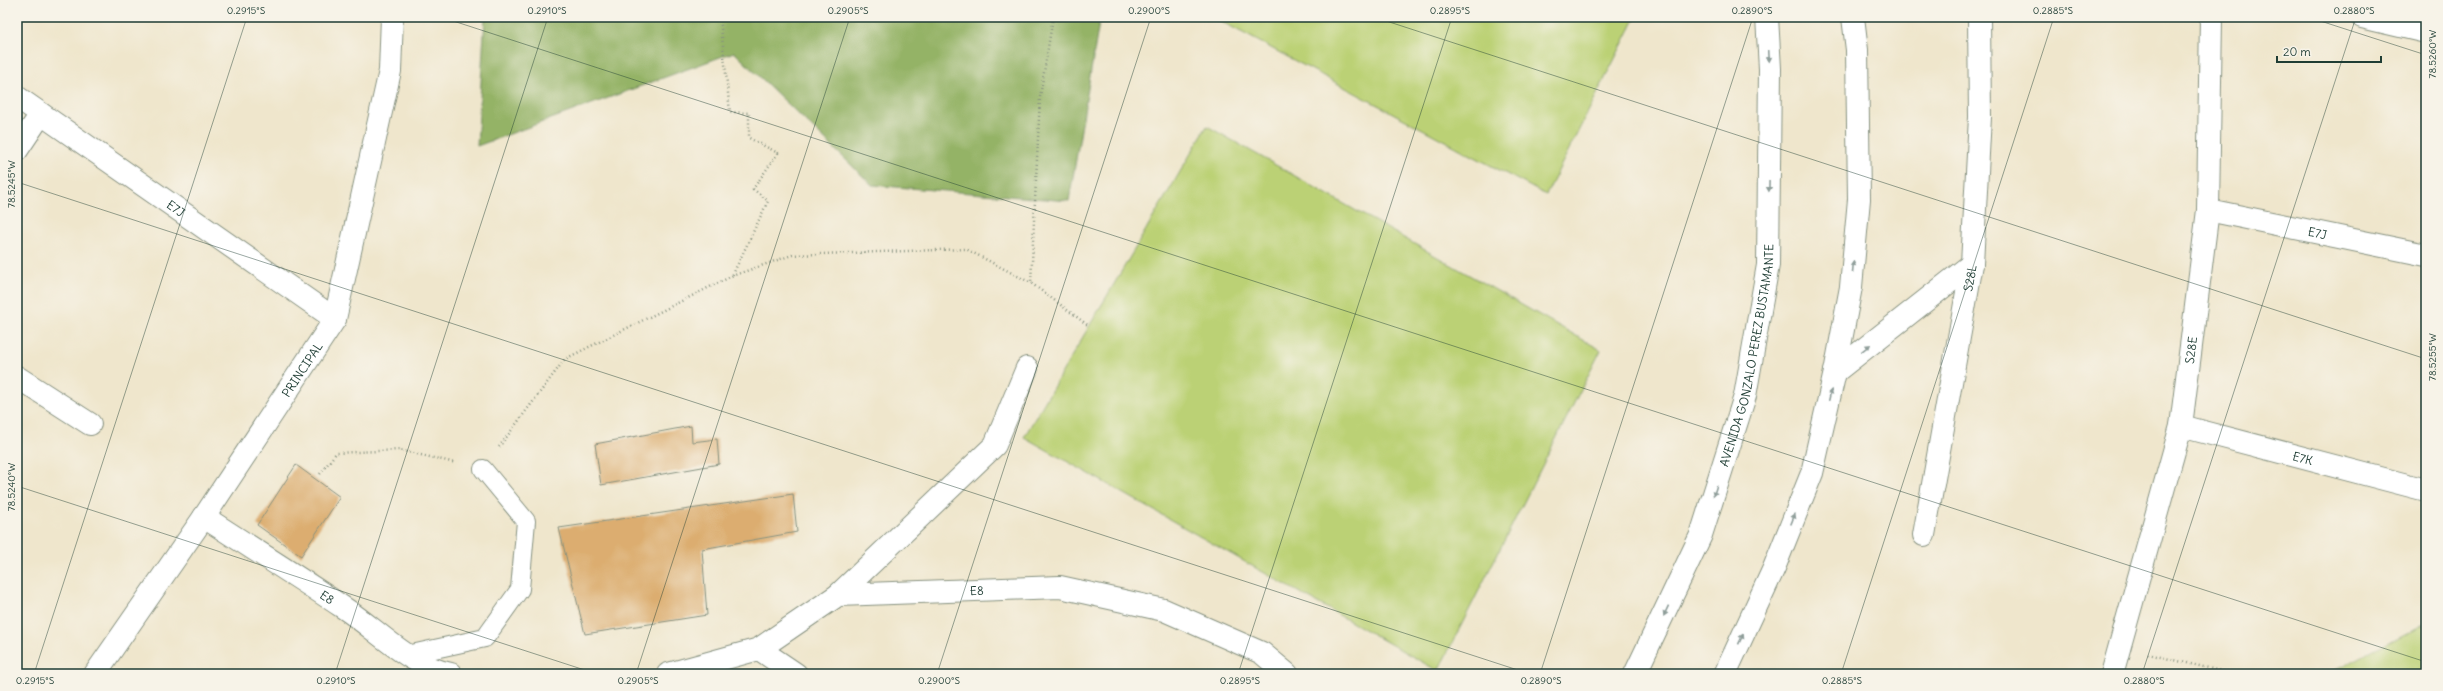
<svg xmlns="http://www.w3.org/2000/svg" width="2443" height="691" font-family="Delius,sans-serif">
<rect width="100%" height="100%" fill="#f7f3e8"/>
<filter id="ink" filterUnits="userSpaceOnUse"><feTurbulence type="fractalNoise" baseFrequency=".025" numOctaves="2"/><feDisplacementMap in="SourceGraphic" scale="8" xChannelSelector="R" yChannelSelector="G"/><feConvolveMatrix kernelMatrix="1 2 1 2 8 2 1 2 1" color-interpolation-filters="sRGB"/></filter>
<filter id="wash" filterUnits="userSpaceOnUse"><feTurbulence type="fractalNoise" baseFrequency=".012" numOctaves="4" result="noise"/><feDisplacementMap in="SourceGraphic" scale="16" xChannelSelector="R" yChannelSelector="G"/><feGaussianBlur stdDeviation="0.9" result="paint"/><feColorMatrix in="noise" values="0 0 0 0 0 0 0 0 0 0 0 0 0 0 0 0 0 1.4 0 .05"/><feComposite in="paint" operator="in"/></filter>
<g filter="url(#wash)">
<rect width="100%" height="100%" fill="#efe6cc"/>
<!-- green -->
<g fill="#bbd175" stroke="#6d8754">
<polygon points="1213,17 1636,17 1546,195"/>
<polygon points="1207,126 1601,350 1438,671 1024,437"/>
<polygon points="2426,623 2426,674 2329,674 2330,673"/>
</g>
<!-- forest -->
<polygon fill="#94b366" stroke="#5a784d" points="485,17 1100,17 1069,201 872,185 734,52 477,146"/>
<g id="blocks">
<!-- building -->
<g fill="#dcad70">
<polygon points="691,426 692,442 717,439 719,464 601,485 595,444"/>
<polygon points="296,465 340,497 301,556 257,525"/>
<polygon points="793,494 797,532 702,549 707,615 585,634 559,528"/>
</g>
</g>
</g>
<g filter="url(#ink)">
<use href="#blocks" fill-opacity="0" stroke="#879280" stroke-width="1"/>
<g fill="none" stroke-linecap="round" stroke-linejoin="round">
<!-- lane casing -->
<g stroke="#879280" stroke-width="20">
<polyline id="lane" points="407,655 485,638 520,589 526,521 483,469"/>
</g>
<!-- street casing -->
<g stroke="#879280" stroke-width="24">
<g id="street">
<polyline points="2362,17 2426,32"/>
<path id="s1" d="M17,97L335,319"/>
<polyline points="17,150 41,114"/>
<path id="s2" d="M2208,210L2426,255"/>
<polyline points="17,377 90,424"/>
<path id="s3" d="M2181,426L2426,490"/>
<path id="s4" d="M204,517C250,547 298,577 344,608C379,631 409,666 451,674"/>
<path id="s5" d="M1924,535L1972,264L1980,117L1979,17"/>
<polyline points="838,595 995,445 1027,368"/>
<polyline points="759,649 796,674"/>
<path id="s6" d="M95,674L204,517L335,319L390,71L392,17"/>
<path id="s7" d="M668,674L759,649L838,595L1060,587L1164,610L1262,653L1287,674"/>
<path id="s8" d="M2112,674L2181,426L2208,210L2211,17"/>
</g>
</g>
<!-- primary casing -->
<g stroke="#879280" stroke-width="24">
<g id="primary">
<polyline points="1835,372 1972,264"/>
<path id="s9" d="M1635,674L1701,535L1745,396L1768,265L1770,69L1767,17"/>
<polyline points="1725,674 1774,568 1812,473 1835,372 1851,287 1859,199 1857,50 1853,17"/>
</g>
</g>
<!-- path -->
<g stroke="#879280" stroke-width="2.5" stroke-dasharray="1 3" stroke-linecap="butt">
<polyline points="720,17 730,112 749,113 749,138 778,153 753,189 768,201 732,276"/>
<polyline points="1053,17 1040,97 1031,283 1089,326"/>
<polyline points="499,447 565,359 732,276 792,255 966,249 1031,283"/>
<polyline points="320,474 336,453 399,450 456,463"/>
<polyline points="2148,654 2234,674"/>
</g>
<!-- lane -->
<use href="#lane" stroke="#fff" stroke-width="18"/>
<!-- street -->
<use href="#street" stroke="#fff" stroke-width="22"/>
<!-- primary -->
<use href="#primary" stroke="#fff" stroke-width="22"/>
</g>
<!-- one-way arrows -->
<defs><path id="oneway-solid" d="M-6-.8H1V-3.2L6.5 0L1 3.2V.8H-6Z"/></defs>
<g fill="#8f9e9a">
<use href="#oneway-solid" transform="translate(1769 56) rotate(87)"/>
<use href="#oneway-solid" transform="translate(1769 186) rotate(91)"/>
<use href="#oneway-solid" transform="translate(1853 267) rotate(-85)"/>
<use href="#oneway-solid" transform="translate(1866 348) rotate(-38)"/>
<use href="#oneway-solid" transform="translate(1830 395) rotate(-77)"/>
<use href="#oneway-solid" transform="translate(1715 491) rotate(108)"/>
<use href="#oneway-solid" transform="translate(1793 519) rotate(-68)"/>
<use href="#oneway-solid" transform="translate(1666 611) rotate(115)"/>
<use href="#oneway-solid" transform="translate(1741 639) rotate(-65)"/>
</g>
</g>
<!-- ticks -->
<path fill="none" stroke="#1f3d34" stroke-width="1" stroke-opacity="0.45" d="M441,17L2426,662M1374,17L2426,359M2308,17L2426,55M17,182L1530,674M17,486L597,674M34,674L247,17M335,674L548,17M636,674L850,17M937,674L1151,17M1238,674L1452,17M1540,674L1753,17M1841,674L2054,17M2142,674L2356,17"/>
<g text-anchor="middle" dominant-baseline="central" stroke-width="3" stroke-linejoin="round" paint-order="stroke">
<!-- street labels -->
<g font-size="12" fill="#1f3d34" stroke="#f7f3e8">
<text stroke="none"><textPath href="#s1" startOffset="194">E7J</textPath></text>
<text stroke="none"><textPath href="#s2" startOffset="112">E7J</textPath></text>
<text stroke="none"><textPath href="#s5" startOffset="261">S28L</textPath></text>
<text stroke="none"><textPath href="#s8" startOffset="334">S28E</textPath></text>
<text stroke="none"><textPath href="#s9" startOffset="340">AVENIDA GONZALO PEREZ BUSTAMANTE</textPath></text>
<text stroke="none"><textPath href="#s6" startOffset="368">PRINCIPAL</textPath></text>
<text stroke="none"><textPath href="#s3" startOffset="126">E7K</textPath></text>
<text stroke="none"><textPath href="#s7" startOffset="329">E8</textPath></text>
<text stroke="none"><textPath href="#s4" startOffset="147">E8</textPath></text>
</g>
</g>
<!-- margin -->
<rect width="2443" height="691" fill="none" stroke="#f7f3e8" stroke-width="44"/>
<!-- scale -->
<path d="M2277 56v6h104v-6" fill="none" stroke="#1f3d34" stroke-width="2"/>
<text x="2283" y="56" font-size="12" fill="#1f3d34" stroke="#f7f3e8" stroke-width="3" paint-order="stroke">20 m</text>
<rect x="22" y="22" width="2399" height="647" fill="none" stroke="#1f3d34" stroke-width="1.5"/>
<g font-size="10" text-anchor="middle" fill="#1f3d34">
<text x="246" y="14">0.2915°S</text>
<text x="547" y="14">0.2910°S</text>
<text x="848" y="14">0.2905°S</text>
<text x="1149" y="14">0.2900°S</text>
<text x="1450" y="14">0.2895°S</text>
<text x="1752" y="14">0.2890°S</text>
<text x="2053" y="14">0.2885°S</text>
<text x="2354" y="14">0.2880°S</text>
<text transform="translate(2432 54) rotate(-90)" y="4">78.5260°W</text>
<text transform="translate(11 184) rotate(-90)" y="4">78.5245°W</text>
<text transform="translate(2432 357) rotate(-90)" y="4">78.5255°W</text>
<text transform="translate(11 487) rotate(-90)" y="4">78.5240°W</text>
<text x="35" y="684">0.2915°S</text>
<text x="336" y="684">0.2910°S</text>
<text x="638" y="684">0.2905°S</text>
<text x="939" y="684">0.2900°S</text>
<text x="1240" y="684">0.2895°S</text>
<text x="1541" y="684">0.2890°S</text>
<text x="1842" y="684">0.2885°S</text>
<text x="2144" y="684">0.2880°S</text>
</g>
</svg>
